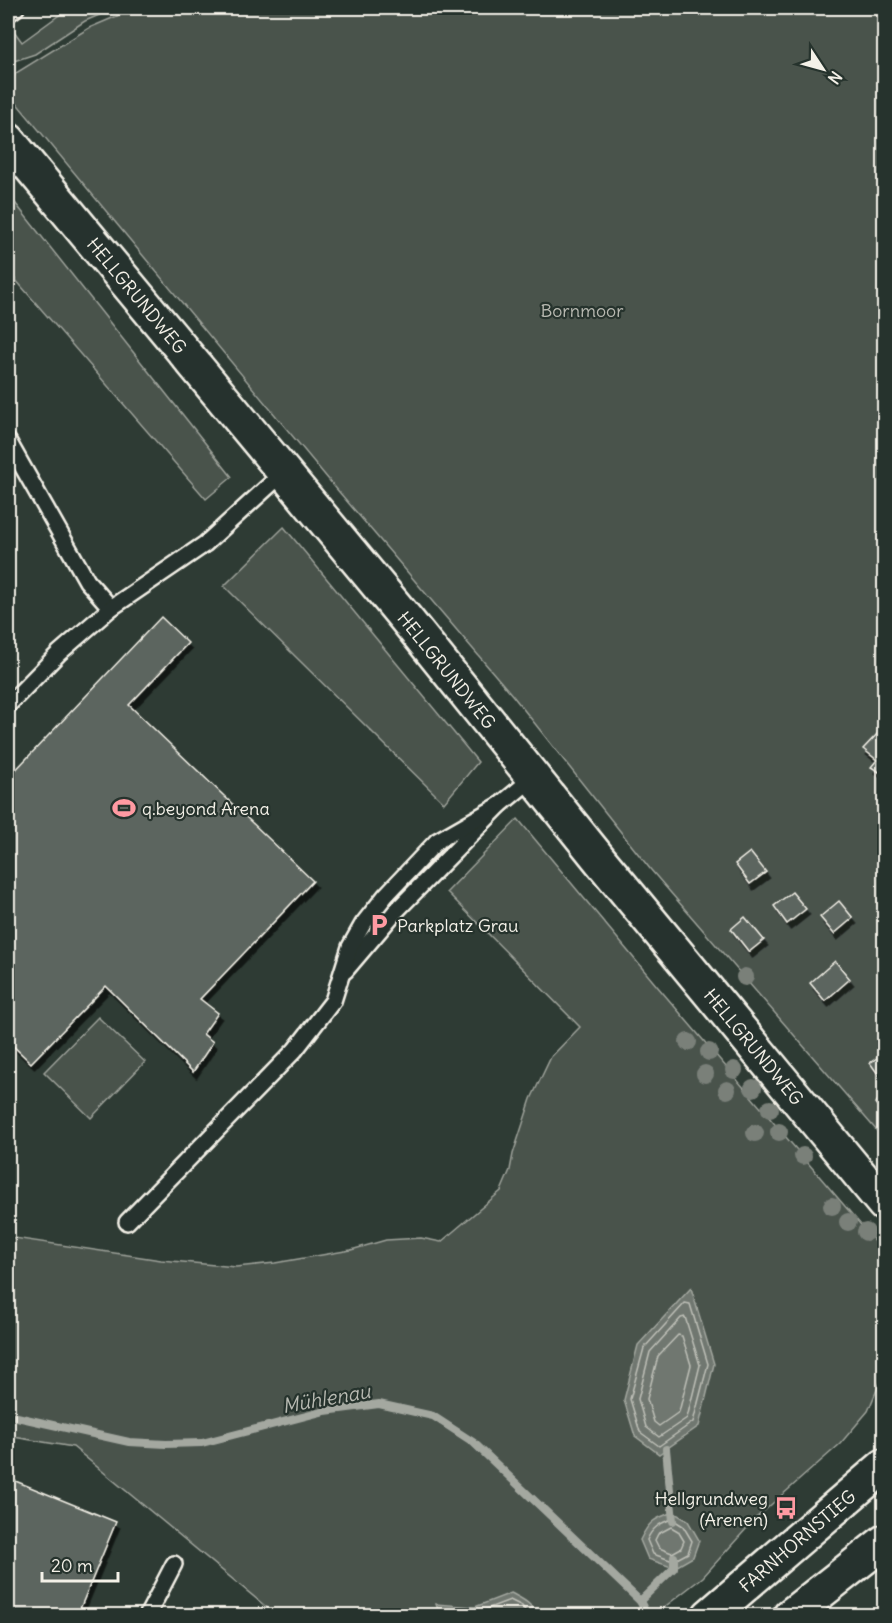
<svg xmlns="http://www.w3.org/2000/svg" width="892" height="1623" font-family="Delius,sans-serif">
<defs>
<filter id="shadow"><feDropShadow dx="3.5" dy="6" stdDeviation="0" flood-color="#0009"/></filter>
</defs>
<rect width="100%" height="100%" fill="#2e3b34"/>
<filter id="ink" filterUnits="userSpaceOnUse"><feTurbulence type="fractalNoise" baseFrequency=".0167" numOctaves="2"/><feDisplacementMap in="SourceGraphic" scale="12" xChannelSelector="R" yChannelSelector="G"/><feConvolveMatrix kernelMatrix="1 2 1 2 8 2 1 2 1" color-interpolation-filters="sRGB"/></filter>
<g filter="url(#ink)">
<!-- green -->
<g fill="#48524c" stroke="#9ea29a" stroke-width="1.5">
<polygon points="69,8 116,8 85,21 35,54 8,63 8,30 11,27 22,42"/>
<polygon points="136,8 884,8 884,1139 651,870 513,696 334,486 9,94 8,89 9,90 11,82 16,73 89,28"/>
<polygon points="8,194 232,477 206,499 8,271"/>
<polygon points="284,527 478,762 444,803 224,586"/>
<polygon points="518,819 657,986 878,1245 884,1257 884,1373 868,1411 840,1444 756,1518 703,1577 654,1615 276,1615 73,1447 8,1436 8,1237 161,1260 236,1267 275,1263 351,1250 386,1240 421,1238 441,1242 501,1191 510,1170 513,1154 531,1099 551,1057 580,1027 447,892"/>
<polygon points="98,1017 145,1062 91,1118 44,1072"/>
</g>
<!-- water -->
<g fill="#6f7770" stroke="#a4a8a0" stroke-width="1.5">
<polygon points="691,1288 714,1364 699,1426 659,1454 635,1436 624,1400 638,1345"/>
<path d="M673,1512L688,1521L699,1540L693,1557L674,1568L648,1559L640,1540C649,1521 654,1519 673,1512Z"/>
<path d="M511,1593C522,1599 532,1603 536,1615H440L436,1604L475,1607Z"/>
</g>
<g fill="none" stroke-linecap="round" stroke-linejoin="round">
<!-- shore -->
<g stroke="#bfc0b8" stroke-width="1.5">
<polygon points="685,1303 690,1304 708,1364 693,1422 659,1446 640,1432 630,1399 644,1348"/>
<polygon points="685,1317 700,1365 687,1418 659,1437 646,1427 638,1399 650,1352 681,1318"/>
<polygon points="678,1335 682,1336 691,1365 679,1412 659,1426 654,1422 647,1399 658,1356"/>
<path d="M672,1519L683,1526L692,1541L688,1553L673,1561L653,1554L647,1540C652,1528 660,1523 672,1519Z"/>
<polygon points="671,1527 678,1531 684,1541 681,1548 672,1553 659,1548 655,1540 658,1534"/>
<polyline points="446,1616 448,1610 476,1613 510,1600 522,1606 529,1616"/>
</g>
<!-- stream -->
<g stroke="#a4a8a0" stroke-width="8">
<polyline points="8,1415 129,1442 166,1444 202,1443 325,1411 379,1404 433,1416 473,1442 640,1601 647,1615"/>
<polyline points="666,1449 673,1521"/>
<polyline points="640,1601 674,1568 674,1557"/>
</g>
</g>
<!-- building -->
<g fill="#5c655e" stroke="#f4f1e8" stroke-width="1.5" filter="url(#shadow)">
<polygon points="161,617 188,643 129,705 313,881 200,999 218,1013 203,1034 213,1042 193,1072 106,986 31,1063 8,1041 8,778"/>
<polygon points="880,731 884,734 884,770 881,773 871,767 877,760 863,749"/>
<polygon points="750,852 766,872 750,884 735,864"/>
<polygon points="792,892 806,909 787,924 774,906"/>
<polygon points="839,901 853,918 834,934 820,917"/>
<polygon points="745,917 764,940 749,952 731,929"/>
<polygon points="835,961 850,979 825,1001 810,983"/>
<polygon points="884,1053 884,1081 883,1081 870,1063"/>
<polygon points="884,1095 884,1115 875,1103"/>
<polygon points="8,1478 116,1522 77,1616 8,1616"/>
</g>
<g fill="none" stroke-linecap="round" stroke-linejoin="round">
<!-- lane casing -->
<g stroke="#f4f1e8" stroke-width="20">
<g id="lane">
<polyline points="8,14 16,8"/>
<polyline points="8,441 87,581 111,608"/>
<polyline points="8,705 59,653 111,608 205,544 284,472"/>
<polyline points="345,971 395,912 500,805 534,777"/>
<polyline points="127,1222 295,1050 333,1001 350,947 363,924 386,895 437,841 500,805"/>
<polyline points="147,1616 174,1564"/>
</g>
</g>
<!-- secondary casing -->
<g stroke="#f4f1e8" stroke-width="38">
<g id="secondary">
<path id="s1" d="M8,140L406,619L600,860L884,1204"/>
</g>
</g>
<!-- primary casing -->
<g stroke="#f4f1e8" stroke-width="38">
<g id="primary">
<path id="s2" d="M709,1616L884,1466"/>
<polyline points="790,1616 884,1542"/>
</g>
</g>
<!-- lane -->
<use href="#lane" stroke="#26332d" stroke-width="15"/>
<!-- secondary -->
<use href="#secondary" stroke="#26332d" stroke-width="33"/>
<!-- primary -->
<use href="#primary" stroke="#26332d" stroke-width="33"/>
</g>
<!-- trees -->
<g fill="#7a8079">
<circle cx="745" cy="977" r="9"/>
<circle cx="688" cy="1042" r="9"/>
<circle cx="709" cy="1052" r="9"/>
<circle cx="734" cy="1070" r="9"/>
<circle cx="705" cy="1074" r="9"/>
<circle cx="753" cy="1088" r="9"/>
<circle cx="727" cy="1090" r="9"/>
<circle cx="770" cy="1109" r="9"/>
<circle cx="779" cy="1132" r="9"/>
<circle cx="755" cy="1133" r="9"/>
<circle cx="803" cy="1156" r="9"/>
<circle cx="832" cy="1206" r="9"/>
<circle cx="848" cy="1222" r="9"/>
<circle cx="866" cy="1232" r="9"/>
</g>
</g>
<!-- icons -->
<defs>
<g id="stadium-bare" transform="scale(1.8)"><path d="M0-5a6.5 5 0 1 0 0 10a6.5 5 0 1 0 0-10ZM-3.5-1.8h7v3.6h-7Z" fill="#ff9aa2" stroke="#26332d" stroke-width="2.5" paint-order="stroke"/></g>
<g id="parking-bare" transform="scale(1.8)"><path d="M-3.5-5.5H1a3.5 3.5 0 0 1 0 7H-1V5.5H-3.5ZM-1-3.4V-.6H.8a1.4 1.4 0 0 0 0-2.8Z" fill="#ff9aa2" stroke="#26332d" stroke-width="2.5" paint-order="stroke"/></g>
<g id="bus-bare" transform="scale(1.8)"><path d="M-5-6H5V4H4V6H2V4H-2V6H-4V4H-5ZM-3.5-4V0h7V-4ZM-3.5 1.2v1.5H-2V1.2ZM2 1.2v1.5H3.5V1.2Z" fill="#ff9aa2" stroke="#26332d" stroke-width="2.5" paint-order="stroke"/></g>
</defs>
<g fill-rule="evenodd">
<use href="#stadium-bare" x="124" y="808"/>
<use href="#parking-bare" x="379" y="925"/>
<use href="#bus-bare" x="786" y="1508"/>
</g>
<g text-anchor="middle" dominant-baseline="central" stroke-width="4.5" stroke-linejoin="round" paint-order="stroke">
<!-- street labels -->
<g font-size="18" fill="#f4f1e8" stroke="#26332d">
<text stroke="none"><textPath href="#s1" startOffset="202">HELLGRUNDWEG</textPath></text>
<text stroke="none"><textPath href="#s1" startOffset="688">HELLGRUNDWEG</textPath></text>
<text stroke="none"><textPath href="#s1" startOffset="1174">HELLGRUNDWEG</textPath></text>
<text stroke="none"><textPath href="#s2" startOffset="116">FARNHORNSTIEG</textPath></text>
</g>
<!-- park labels -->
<g font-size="18" fill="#b8b9b1" stroke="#26332d">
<text x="582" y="310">Bornmoor</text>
</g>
<!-- poi labels -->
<g font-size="18" fill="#f4f1e8" stroke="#26332d" text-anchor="start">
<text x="142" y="808">q.beyond Arena</text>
<text x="397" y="925">Parkplatz Grau</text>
<text x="768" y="1498" text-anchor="end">Hellgrundweg<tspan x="768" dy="21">(Arenen)</tspan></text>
</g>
<!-- water labels -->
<g font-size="20" font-style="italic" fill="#b8bab2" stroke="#26332d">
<text transform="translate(326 1398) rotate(-10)">Mühlenau</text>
</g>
</g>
<!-- margin -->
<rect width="892" height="1623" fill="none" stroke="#26332d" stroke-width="30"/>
<rect x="15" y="15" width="862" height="1593" fill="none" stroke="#f4f1e8" stroke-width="2" filter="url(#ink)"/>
<!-- north arrow -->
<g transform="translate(823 69) rotate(126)" stroke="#26332d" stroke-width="4.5" paint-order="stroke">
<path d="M0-4.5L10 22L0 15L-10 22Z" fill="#f4f1e8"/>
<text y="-9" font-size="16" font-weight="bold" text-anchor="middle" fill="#f4f1e8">N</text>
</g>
<!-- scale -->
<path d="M42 1572v9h76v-9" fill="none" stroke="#f4f1e8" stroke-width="3"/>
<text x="51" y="1572" font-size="18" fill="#f4f1e8" stroke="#26332d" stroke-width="4.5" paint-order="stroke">20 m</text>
</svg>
